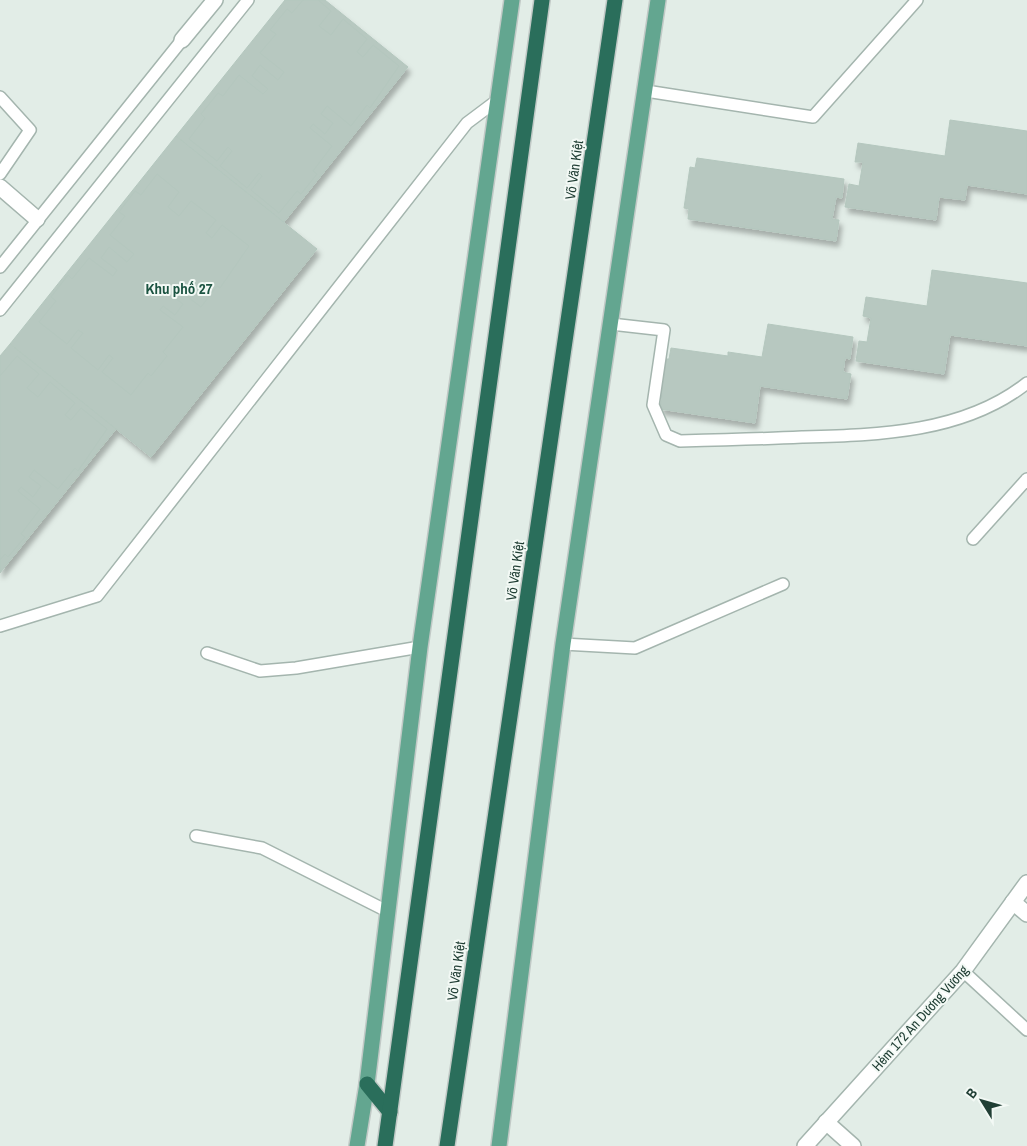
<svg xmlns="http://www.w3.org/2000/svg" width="1027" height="1146" font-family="'Archivo Narrow',sans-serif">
<defs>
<filter id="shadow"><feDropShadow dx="3" dy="5.5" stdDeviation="2.5" flood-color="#0004"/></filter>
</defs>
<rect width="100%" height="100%" fill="#e2ede7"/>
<!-- building -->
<g fill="#b7c8c0" stroke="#b4c7be" filter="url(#shadow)">
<polygon points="285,0 325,0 408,67 284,222 176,136"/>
<polygon points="303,0 318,0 331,11 319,26 331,35 343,19 367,39 357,52 363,57 373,45 399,66 370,108 367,105 351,126 327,106 321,114 333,123 325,134 313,124 310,128 332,146 313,171 317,174 301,194 297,191 279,213 251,190 262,176 259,173 247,188 220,166 232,151 228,147 217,161 189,139 205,118 201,114 218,93 223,96 239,75 263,94 268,89 252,76 260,65 278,80 284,72 260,53 276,34 270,30 287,9 292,13"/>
<polygon points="950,120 1027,131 1027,194 967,185 965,200 939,197 936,220 845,207 849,184 859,186 863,162 855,162 858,143 945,156"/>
<polygon points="176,136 317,249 151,457 10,344"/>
<polygon points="697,158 844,179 842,198 836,197 832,219 839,220 836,241 688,219 689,209 684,208 690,167 695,168"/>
<polygon points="157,174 179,192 168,207 179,216 191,201 216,220 206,233 212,238 222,225 249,246 220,288 217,286 201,307 176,288 171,295 183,304 175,315 163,306 160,310 183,327 163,352 167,356 151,376 148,373 131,395 102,372 113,358 109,355 98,370 71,348 83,333 78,330 67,344 39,322 56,301 51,297 68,275 72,279 89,258 113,276 117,270 101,258 109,247 127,262 134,254 110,235 125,216 119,212 135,191 141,195"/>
<polygon points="932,270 1027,283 1027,346 950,335 944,374 856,361 859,341 867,342 871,318 863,316 866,297 927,306"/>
<polygon points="768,324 853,337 850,359 845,358 843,372 851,374 847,399 760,386 755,423 660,409 662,393 658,393 664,359 669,359 671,348 728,356 728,352 762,357"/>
<polygon points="10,344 116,429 0,573 0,356"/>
<polygon points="17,356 39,374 27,388 38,397 50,382 75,403 65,415 71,420 81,408 107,429 78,471 75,468 58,489 34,470 29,477 41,486 33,497 21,487 18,491 40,509 21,534 25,537 8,557 5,554 0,560 0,376"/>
</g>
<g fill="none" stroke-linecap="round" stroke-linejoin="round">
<!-- lane casing -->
<g stroke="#a4b5ae" stroke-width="14">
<g id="lane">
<polyline points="646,91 813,117 917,0"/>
<polyline points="0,97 30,130 0,174"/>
<polyline points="0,267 182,40"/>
<polyline points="0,310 248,0"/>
<path d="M611,324L664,330L653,405L666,435L680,441C721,440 761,439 802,437C878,435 964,433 1027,383"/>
<polyline points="973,539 1027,479"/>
<polyline points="0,626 97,596 467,123 499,99"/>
<polyline points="563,644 635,648 783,584"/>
<polyline points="207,653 260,671 296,668 420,647"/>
<polyline points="196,836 262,848 387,911"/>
<polyline points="963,971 1027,1030"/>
</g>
</g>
<!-- street casing -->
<g stroke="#a4b5ae" stroke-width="18">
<g id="street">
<polyline points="182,40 215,0"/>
<polyline points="0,187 37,219"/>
<polyline points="1013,902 1027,914"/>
<polyline points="826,1122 853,1146"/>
<polyline points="805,1146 963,971 1027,883"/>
</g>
</g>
<!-- primary casing -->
<g stroke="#c1c9c6" stroke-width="18">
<g id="primary">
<polyline points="357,1146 367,1084 420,647 512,0"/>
<polyline points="499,1146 563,644 658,0"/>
</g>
</g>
<!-- highway casing -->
<g stroke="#c1c9c6" stroke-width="18">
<g id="highway">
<polyline points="367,1084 390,1112"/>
<polyline points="385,1146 542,0"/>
<polyline points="447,1146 615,0"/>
</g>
</g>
<!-- lane -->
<use href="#lane" stroke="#fff" stroke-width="11"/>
<!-- street -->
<use href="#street" stroke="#fff" stroke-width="15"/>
<!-- primary -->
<use href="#primary" stroke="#63a690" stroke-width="15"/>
<!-- highway -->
<use href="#highway" stroke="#2a6e5b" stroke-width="15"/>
</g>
<g text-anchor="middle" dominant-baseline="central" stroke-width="4" stroke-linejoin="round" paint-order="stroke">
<!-- street labels -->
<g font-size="14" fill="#213f35" stroke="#f3f9f5">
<text transform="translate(574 170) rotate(-82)">Võ Văn Kiệt</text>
<text transform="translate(515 571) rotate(-82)">Võ Văn Kiệt</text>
<text transform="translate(456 971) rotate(-82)">Võ Văn Kiệt</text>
<text transform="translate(920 1018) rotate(-48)">Hẻm 172 An Dương Vương</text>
</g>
<!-- neighbourhood labels -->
<g font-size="15" font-weight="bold" fill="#1b5341" stroke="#f3f9f5">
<text x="179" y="288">Khu phố 27</text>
</g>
</g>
<!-- north arrow -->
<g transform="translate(982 1101) rotate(307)" stroke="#f3f9f5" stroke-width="4" paint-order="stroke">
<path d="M0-4L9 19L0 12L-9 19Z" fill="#213f35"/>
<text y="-8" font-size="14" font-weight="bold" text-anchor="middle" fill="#213f35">B</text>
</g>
</svg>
